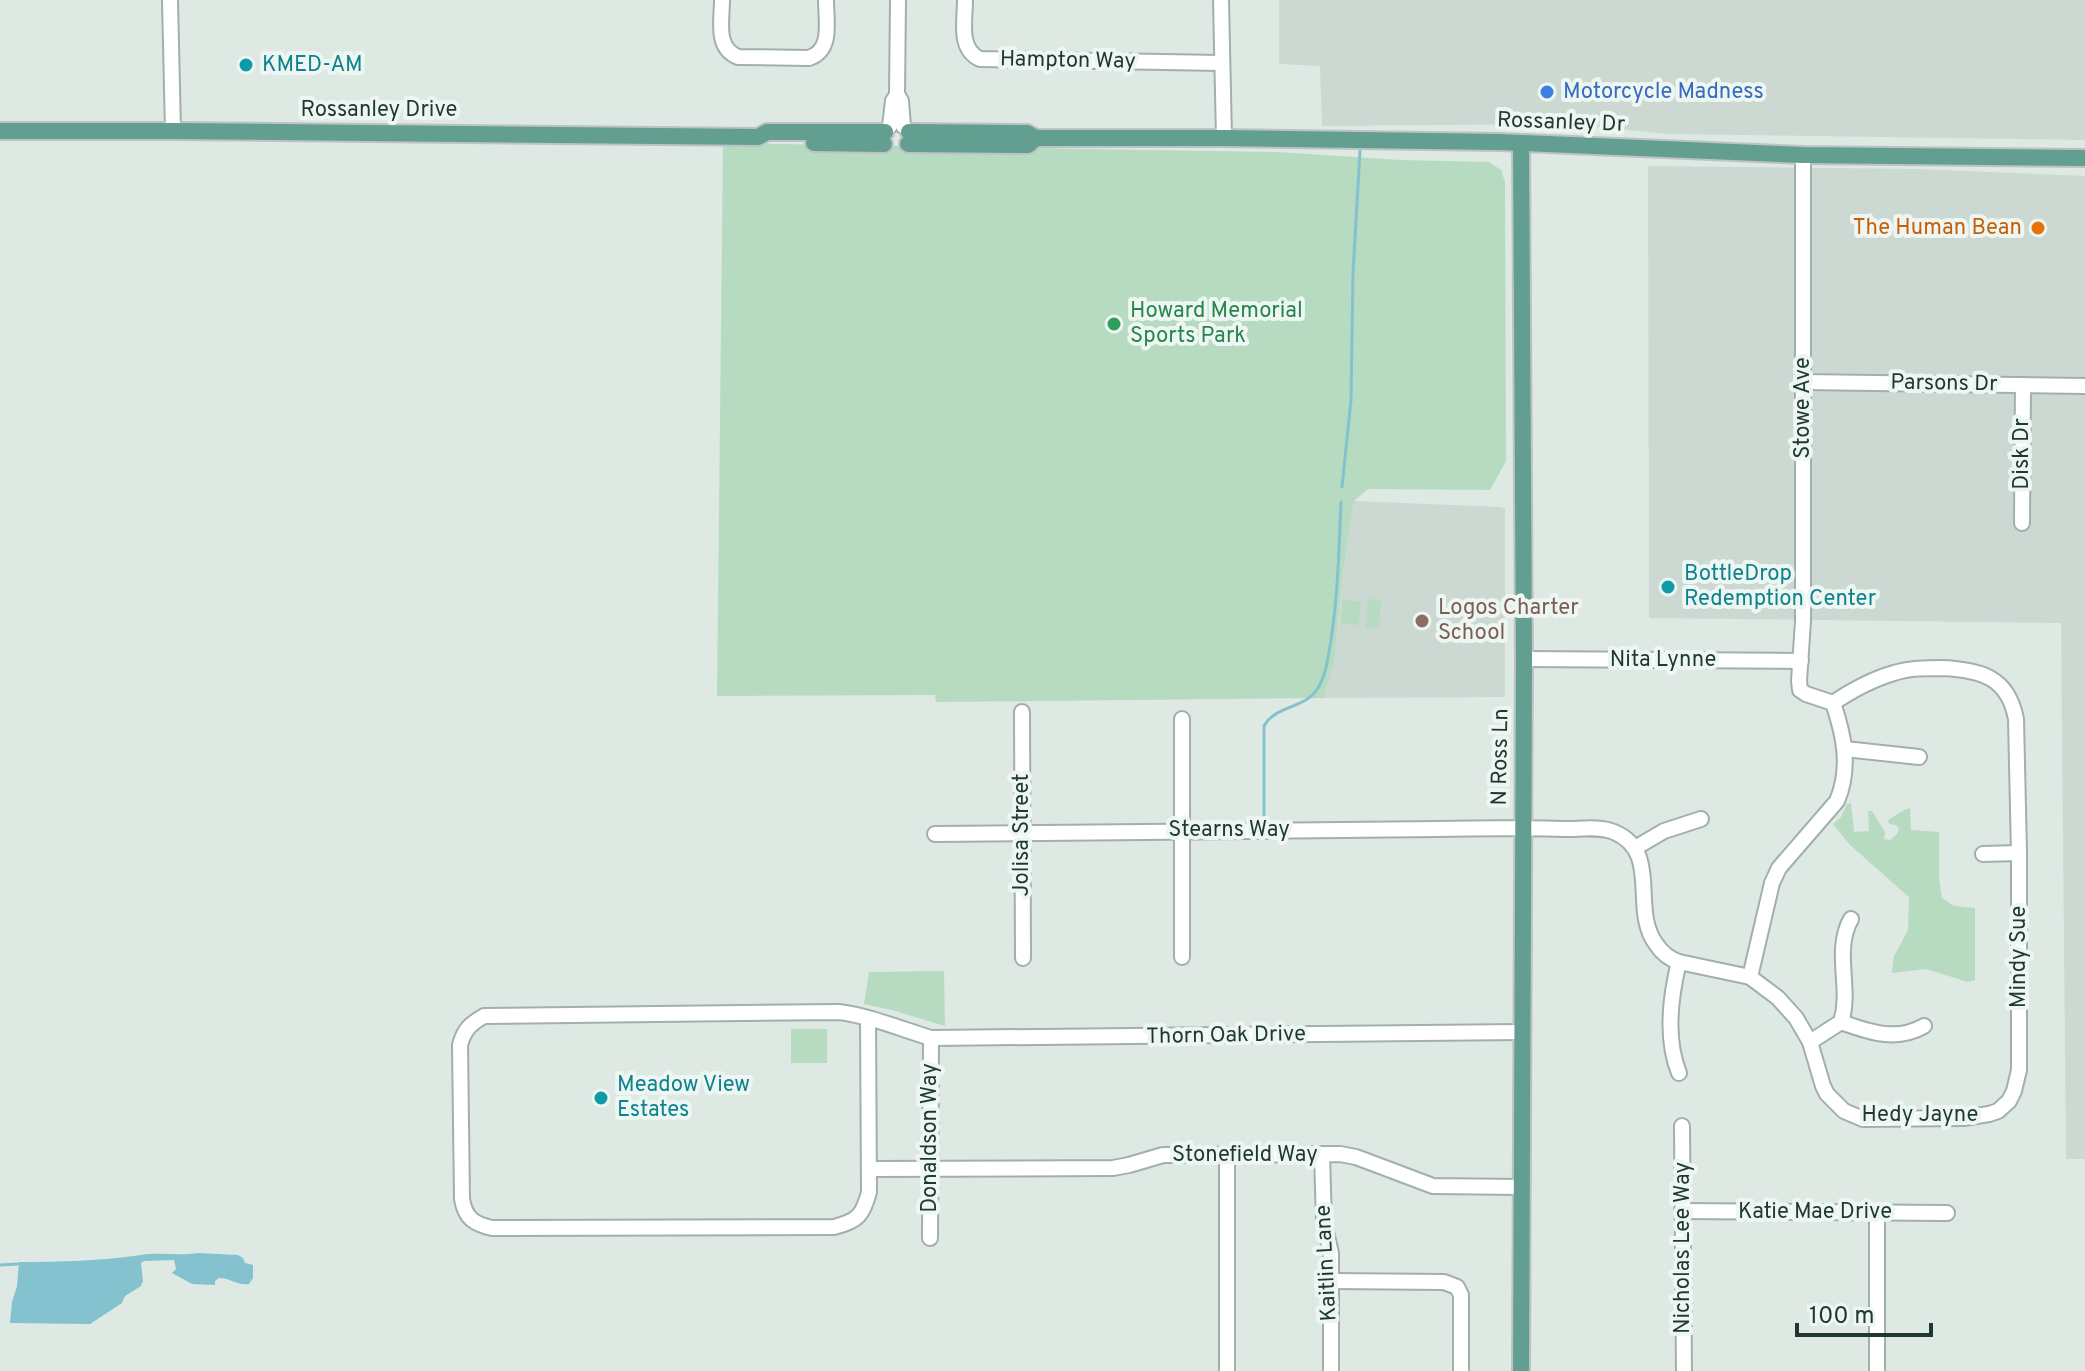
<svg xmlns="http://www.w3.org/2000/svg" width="2085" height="1371" font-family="Overpass,sans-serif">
<rect width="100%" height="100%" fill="#dee9e4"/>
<!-- built -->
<g fill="#ccd9d3">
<polygon points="1279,0 2085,0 2085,140 1667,134 1567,124 1322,126 1320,66 1279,64"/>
<polygon points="1648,166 1919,169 2085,176 2085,1159 2066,1159 2061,623 1649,618"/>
<polygon points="1354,501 1501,507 1505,509 1505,697 1323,698 1334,665 1342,578"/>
</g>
<!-- green -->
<g fill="#b6dbc1">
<polygon points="723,143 1278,152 1400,160 1489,162 1501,170 1505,182 1506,461 1490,490 1368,489 1354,501 1342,578 1334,665 1323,698 936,702 935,695 717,696"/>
<polygon points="1368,599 1381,600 1379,628 1366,627"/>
<polygon points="1342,600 1361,601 1359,625 1341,624"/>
<polygon points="1851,803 1854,832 1869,831 1868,811 1872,811 1885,832 1884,839 1890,840 1897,834 1899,829 1896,825 1889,824 1888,820 1904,810 1910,808 1911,830 1939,832 1939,878 1942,898 1954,906 1975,908 1975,980 1968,982 1926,969 1892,973 1894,956 1908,930 1909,897 1850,845 1833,824 1841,817 1847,804"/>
<polygon points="944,971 945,1026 892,1010 864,1004 869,972"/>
<rect x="791" y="1029" width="36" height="34"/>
</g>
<!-- water -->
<path fill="#85c2cf" d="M198,1253L238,1255L243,1258L245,1263L253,1265V1278L249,1284C237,1286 231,1278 219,1278L215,1281V1285L192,1284L172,1273L176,1269L174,1260L144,1261L141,1263L143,1281L141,1286L125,1296L122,1303L90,1324L10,1323L12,1302L17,1286L19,1262C60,1262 100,1261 141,1255C160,1252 179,1256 198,1253Z"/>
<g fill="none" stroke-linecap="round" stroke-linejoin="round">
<!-- stream -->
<g stroke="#85c2cf" stroke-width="3">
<polyline points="1342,487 1351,400 1353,273 1360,151"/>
<path d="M1264,819V726C1275,705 1306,709 1318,688C1327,673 1328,656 1331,640C1338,594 1339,548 1341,502"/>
<polyline points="0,1265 18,1264"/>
</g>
<!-- minor casing -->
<g stroke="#a1b0ab" stroke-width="18">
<g id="minor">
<polyline points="170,0 173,131"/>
<path d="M722,0C722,21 715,48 738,57L809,58C833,50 826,21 826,0"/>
<polyline points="898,0 897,94 901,101 903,126"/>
<path d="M965,0C965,21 958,49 980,59L1221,63"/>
<polyline points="1221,0 1224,138"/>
<polyline points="890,126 893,101 897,95"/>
<polyline points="1803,382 2085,386"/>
<polyline points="2022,523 2023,385"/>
<polyline points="1524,659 1801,661"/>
<polyline points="1022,712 1023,958"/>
<polyline points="1182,719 1182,957"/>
<polyline points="1845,749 1919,757"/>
<path d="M935,834C1103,832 1271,831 1438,829C1481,828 1523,828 1566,829C1581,829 1600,826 1614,832C1662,852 1630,909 1656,944C1662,953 1669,959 1679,962L1750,977L1778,998L1796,1018L1810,1042L1823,1086L1827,1094L1844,1111L1863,1119L1964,1118L1989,1114L1998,1111L2009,1101L2014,1091L2019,1070V853L2016,719C2008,677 1981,670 1943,668C1927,668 1909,668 1894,673C1873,679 1851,691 1833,703"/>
<polyline points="1635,848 1664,831 1701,819"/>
<polyline points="1983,854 2019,853"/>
<path d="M1750,977L1772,883L1779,868L1837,801C1851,768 1844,735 1833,703L1806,694L1800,690L1799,681L1803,621V155"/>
<path d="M868,1019L869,1192C863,1215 858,1221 834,1227L492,1228C474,1224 465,1218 462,1199L460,1045C464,1030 470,1024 484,1016L839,1012C870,1016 901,1029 931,1038L1521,1032"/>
<path d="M1841,1022C1852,989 1833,951 1851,919"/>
<path d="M1810,1042L1841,1022C1869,1032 1896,1042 1924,1026"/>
<path d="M1679,1073C1665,1038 1670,998 1679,962"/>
<polyline points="1682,1126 1684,1371"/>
<polyline points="1322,1154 1324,1223 1331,1253 1331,1371"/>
<polyline points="869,1169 1113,1168 1129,1165 1163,1155 1340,1154 1356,1157 1433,1186 1521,1187"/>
<polyline points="1682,1211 1947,1213"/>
<polyline points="1877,1213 1877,1371"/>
<polyline points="930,1238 931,1038"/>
<polyline points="1331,1281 1444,1282 1457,1287 1461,1295 1461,1371"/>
<polyline points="1227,1371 1227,1154"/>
</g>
</g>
<!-- major casing -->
<g stroke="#bcc3c2" stroke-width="20">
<g id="major">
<polyline points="0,131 173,131 758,137 767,132 885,132"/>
<polyline points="909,132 1027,133 1036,138 1224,138 1499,142 1803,155 2085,158"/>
<polyline points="814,143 884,144"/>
<polyline points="908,144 1028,145 1036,138"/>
<polyline points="1521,1371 1524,659 1521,143"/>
</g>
</g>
<!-- minor -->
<use href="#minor" stroke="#fff" stroke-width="14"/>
<!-- major -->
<use href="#major" stroke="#629f90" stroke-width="16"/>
</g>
<!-- markers -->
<g fill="#0f9aa8" stroke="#eef6f2" stroke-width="3">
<circle cx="246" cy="65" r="8"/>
<circle cx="1668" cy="587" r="8"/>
<circle cx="601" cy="1098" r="8"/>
</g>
<circle fill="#3f7fe0" stroke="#eef6f2" stroke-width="3" cx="1547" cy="92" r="8"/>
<circle fill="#e8710a" stroke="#eef6f2" stroke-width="3" cx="2038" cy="228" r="8"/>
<circle fill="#2e9e5b" stroke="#eef6f2" stroke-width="3" cx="1114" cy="324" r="8"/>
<circle fill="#8d6e63" stroke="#eef6f2" stroke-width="3" cx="1422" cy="621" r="8"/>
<g text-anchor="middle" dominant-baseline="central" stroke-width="8" stroke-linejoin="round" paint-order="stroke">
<!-- street labels -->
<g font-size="22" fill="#1f3832" stroke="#eef6f2">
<text transform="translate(1068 61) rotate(1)">Hampton Way</text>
<text x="379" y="110">Rossanley Drive</text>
<text transform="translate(1561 123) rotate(2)">Rossanley Dr</text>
<text transform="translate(1944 384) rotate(1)">Parsons Dr</text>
<text transform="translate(1803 408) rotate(-90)">Stowe Ave</text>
<text transform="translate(2022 454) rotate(-90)">Disk Dr</text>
<text x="1663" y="660">Nita Lynne</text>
<text transform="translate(1501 757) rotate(-89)">N Ross Ln</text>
<text x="1229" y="830">Stearns Way</text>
<text transform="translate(1022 835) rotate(-90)">Jolisa Street</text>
<text transform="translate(2019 957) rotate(-90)">Mindy Sue</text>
<text transform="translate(1226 1036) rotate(-1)">Thorn Oak Drive</text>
<text x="1920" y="1115">Hedy Jayne</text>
<text transform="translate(930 1138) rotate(-90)">Donaldson Way</text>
<text x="1245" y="1155">Stonefield Way</text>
<text x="1815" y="1212">Katie Mae Drive</text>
<text transform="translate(1683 1248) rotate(-90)">Nicholas Lee Way</text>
<text transform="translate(1327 1263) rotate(-93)">Kaitlin Lane</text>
</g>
<!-- culture labels -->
<g font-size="22" fill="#0d838f" stroke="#eef6f2" text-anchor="start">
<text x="262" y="65">KMED-AM</text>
<text x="1684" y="574">BottleDrop<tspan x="1684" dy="25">Redemption Center</tspan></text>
<text x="617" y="1085">Meadow View<tspan x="617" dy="25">Estates</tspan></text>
</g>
<!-- shop labels -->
<g font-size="22" fill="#366cbe" stroke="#eef6f2" text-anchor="start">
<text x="1563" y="92">Motorcycle Madness</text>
</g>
<!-- food labels -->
<g font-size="22" fill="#c56008" stroke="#eef6f2" text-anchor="end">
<text x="2022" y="228">The Human Bean</text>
</g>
<!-- leisure labels -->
<g font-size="22" fill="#27864d" stroke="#eef6f2" text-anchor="start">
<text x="1130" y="311">Howard Memorial<tspan x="1130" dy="25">Sports Park</tspan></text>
</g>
<!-- education labels -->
<g font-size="22" fill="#785e54" stroke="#eef6f2" text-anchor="start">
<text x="1438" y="608">Logos Charter<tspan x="1438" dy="25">School</tspan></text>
</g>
</g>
<!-- scale -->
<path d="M1797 1323v12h134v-12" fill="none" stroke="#1f3832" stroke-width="4"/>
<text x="1809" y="1323" font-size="24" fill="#1f3832" stroke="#eef6f2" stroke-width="6" paint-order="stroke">100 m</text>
</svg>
